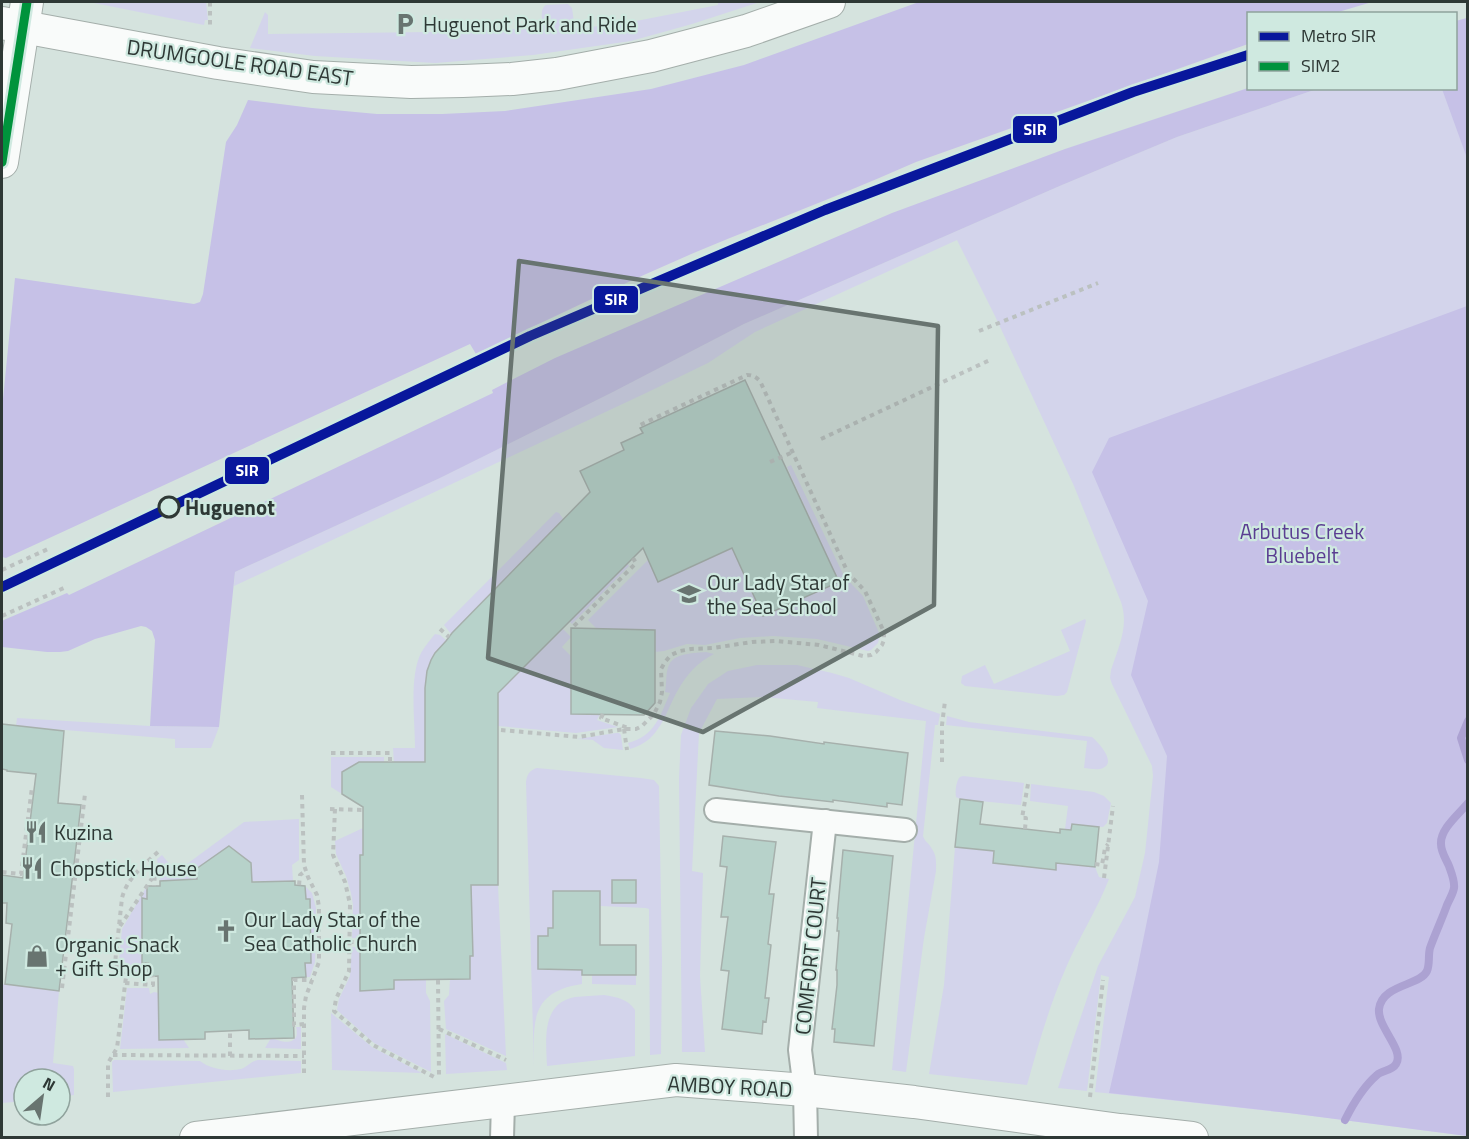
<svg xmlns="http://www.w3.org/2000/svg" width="1469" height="1139" font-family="'Titillium Web',sans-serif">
<rect width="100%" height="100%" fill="#d5e3de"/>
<!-- green -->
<g fill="#d3d4eb">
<polygon points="89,2 206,2 208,20 205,20 204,25"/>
<path d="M718,2H760L692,24L631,41L533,55L435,63L315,56L250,48L265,12L268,15V34L432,32L542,28C543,20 539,9 546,5L568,4L572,8L575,29L631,22L718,5Z"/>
<path d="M1467,18V1136L1289,1113L1095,1092L1109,977L1101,975L1087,1091L1058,1088L1073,1040L1098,966L1135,897L1145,853L1153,776L1152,766L1112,684L1110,678L1111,670C1119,646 1129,626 1121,602L1074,486L995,316L957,240L755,332L708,363L646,393L234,586L235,572L440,478L613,392L744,324L1062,185L1177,137L1317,89L1456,88V21Z"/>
<polygon points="791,465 844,576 863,596 880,635 878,643 871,650 868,651 817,639 773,636 740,638 705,645 687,644 664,651 655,652 655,630 597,629 588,620 648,560 658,582 732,548 763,616 839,582 787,467"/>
<polygon points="556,512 559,513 564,520 451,634 444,625"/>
<polygon points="627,563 629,566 572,624 569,621"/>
<polygon points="1085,619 1086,621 1085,625 1067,692 1064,695 1057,696 965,686 961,683 962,676 985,665 994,684 1070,651 1061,630"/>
<polygon points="563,629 571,637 562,647 571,656 571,714 600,714 597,720 618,727 576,733 498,726 494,697"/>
<path d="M435,634L440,635L447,641L427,671L425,688V765L394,763L393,748H415C415,720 409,677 421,653C425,646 430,640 435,634Z"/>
<path d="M706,652L714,654C698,662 687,674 678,690C665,713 660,741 630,749L628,743C655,736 660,716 670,693L665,692C667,683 665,671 670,663C676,653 695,653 706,652Z"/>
<path d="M757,665H797L832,673L849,678L900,700L940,714L938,725H935L923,836C925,842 929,843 932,849C937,856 936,863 936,871L924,938L906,1072L892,1070L926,721L817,708L818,702L763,697L717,699L699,733L692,871L703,873L700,976L705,1052H682L679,779L681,735L691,708L701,694L708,684L728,671Z"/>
<path d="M947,716L969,722L1092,737C1098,742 1117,762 1103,768C1097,771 1089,768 1084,768L1087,741L946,725Z"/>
<polygon points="17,718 150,726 219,727 211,748 175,748 175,739 16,726"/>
<polygon points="616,733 619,733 621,735 623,750 604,748 593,740 577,739"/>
<polygon points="331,757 384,757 384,762 359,762 342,772 342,794 331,787"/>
<path d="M537,768L641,778L654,780L659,786L662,960L661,1054L650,1055L649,909L646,908L600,906V902H594V891H553V928L548,936H538V969L582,970V984C528,992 534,1024 534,1067L526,782C527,774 530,770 537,768Z"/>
<path d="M963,776L1024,783L1021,805L960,799L956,797C955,791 956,781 960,777Z"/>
<polygon points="1031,784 1094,792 1104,796 1111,803 1107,823 1103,827 1072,824 1071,830 1065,829 1068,806 1030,801"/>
<path d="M299,819V860L292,865L293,881C248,882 204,879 160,881V876L157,859L162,855L176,872L244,822Z"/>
<polygon points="363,828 363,855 360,855 360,938 352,938 353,905 351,893 346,876 336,854 335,841"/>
<path d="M955,847L994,851V863L1055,870L1056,863L1095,867L1099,877L1109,879C1097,910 1078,939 1065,970C1049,1007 1038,1046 1027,1085L929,1074L944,985Z"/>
<polygon points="471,885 498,885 506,1056 446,1029 444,1001 449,995 450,979 470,979"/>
<polygon points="147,886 147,899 142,899 142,963 148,963 147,977 129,975 119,961 122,929"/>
<polygon points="305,886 312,893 316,908 315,962 310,977 306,977 305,963 311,963 310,899 306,899"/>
<polygon points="352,947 360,947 360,991 393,989 394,980 426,980 426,993 430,1001 431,1072 374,1043 337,1010 339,999 350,976"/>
<polygon points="592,975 636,975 636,985 592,984"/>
<polygon points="2,984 59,991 53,1063 73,1066 74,1069 74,1095 60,1097 60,1079 24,1079 24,1101 2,1103"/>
<polygon points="127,988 149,988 150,994 154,992 159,993 159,1040 183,1039 189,1048 120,1049"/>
<path d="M604,995C617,997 628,999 635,1010V1056L547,1066C546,1040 541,1003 575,997C584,996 594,996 604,995Z"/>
<polygon points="331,1013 372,1047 422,1073 332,1070"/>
<path d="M296,1027H301V1049L265,1048L271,1038C278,1040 291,1046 296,1037C297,1036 297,1029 296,1027Z"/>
<polygon points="445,1034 506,1063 507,1070 446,1074"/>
<path d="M114,1060L200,1061C210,1069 228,1072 241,1069C247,1067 251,1061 258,1060C272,1060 286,1061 301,1061V1073L113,1092L112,1062Z"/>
</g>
<!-- forest -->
<g fill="#c6c1e7">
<path d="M919,2H1372L1335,13L1248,14V44L916,162C844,194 769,222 696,252C621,284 549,319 476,354L470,344L6,558L2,557V409L15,278L194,304L200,302L203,294L226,142L237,125L248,100L312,108L377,114H442L505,111L651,89L744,65Z"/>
<polygon points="1467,18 1468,18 1467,158 1442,89 1456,88 1456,21"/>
<polygon points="1248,88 1317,89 1177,137 1062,185 744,324 613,392 440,478 235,572 219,727 150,726 155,640 152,631 146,627 141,626 95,639 68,651 60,652 47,652 2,647 2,621 6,619 67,593 69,595 493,393 492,390 555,358 892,213 1065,149"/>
<polygon points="1467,306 1467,1136 1289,1113 1109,1093 1137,970 1159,862 1167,756 1131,675 1148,601 1092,472 1109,438"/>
</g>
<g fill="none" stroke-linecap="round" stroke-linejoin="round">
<!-- stream -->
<g stroke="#aca2d2" stroke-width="8">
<polyline points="1468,721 1461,738 1468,760"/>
<path d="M1345,1120C1353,1104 1363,1087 1377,1075C1382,1070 1392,1071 1396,1064C1405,1050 1377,1027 1379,1009C1382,984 1420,986 1427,971C1430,964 1428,955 1430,948C1435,934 1442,919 1447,905C1449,900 1453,894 1454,888C1455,881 1451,872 1449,866C1446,859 1441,852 1441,844C1440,829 1459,814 1468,803"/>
</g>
</g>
<!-- building -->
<g fill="#b7d2ca" stroke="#a6b0ac" stroke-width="1.5">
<polygon points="745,380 839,582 763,616 732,548 658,582 643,548 498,693 498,885 471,885 473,956 470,956 470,979 394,980 394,989 360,991 360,855 363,855 363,807 342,794 342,772 359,762 425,762 425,688 427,671 431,660 435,653 446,641 452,633 590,492 580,471 624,450 621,443 643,433 640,428"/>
<polygon points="571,628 655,630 655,703 644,715 571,714"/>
<polygon points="2,724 64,731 58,803 81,805 59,991 5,984 12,924 6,923 7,903 2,903 2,875 23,878 36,774 7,771 7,770 2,769"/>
<polygon points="715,731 770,736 824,744 824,742 908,753 902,805 887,803 887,807 833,800 833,802 779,796 709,785"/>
<polygon points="960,799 983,802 980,824 1060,833 1060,829 1071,830 1072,824 1099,827 1095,867 1056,863 1056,870 993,863 994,851 955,847"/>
<polygon points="723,836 776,842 769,894 774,894 768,944 771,945 765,998 769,998 766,1022 763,1021 762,1034 722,1029 729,971 721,970 728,917 721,917 727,867 720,866"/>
<polygon points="229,846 251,863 252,882 295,881 295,885 305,886 306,899 310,899 311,963 305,963 306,977 292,978 294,1038 249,1039 249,1030 205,1032 205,1039 159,1040 158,976 147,977 148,963 142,963 142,898 147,899 147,886 160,886 160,881 197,879 196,869"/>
<polygon points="843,850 893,856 874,1046 834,1042 835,1029 832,1029 837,985 837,970 836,970 839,931 837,931 838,918 837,918"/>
<rect x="612" y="880" width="24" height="23"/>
<polygon points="553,891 600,891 600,945 636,945 636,975 582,975 582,970 538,969 538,936 548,936 548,928 553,928"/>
</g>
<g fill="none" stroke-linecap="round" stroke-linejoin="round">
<!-- street casing -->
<g stroke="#a4aeaa" stroke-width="26">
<g id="street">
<polyline points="716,810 905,830"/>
<polyline points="502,1138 503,1102"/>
<polyline points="806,1138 805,1090 800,1050 825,821"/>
</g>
</g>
<!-- secondary casing -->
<g stroke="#a4aeaa" stroke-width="34">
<g id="secondary">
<polyline points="2,23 218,63 313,77 411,82 463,81 512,79 557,74 651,56 746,31 829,2"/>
<polyline points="2,162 27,2"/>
<polyline points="196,1138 676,1080 805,1090 914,1102 1120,1130 1192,1138"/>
</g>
</g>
<!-- path -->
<g stroke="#bbc1c0" stroke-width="4" stroke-dasharray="4.5 4.5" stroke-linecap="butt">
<polyline points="210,2 210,28"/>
<polyline points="979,331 1098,283"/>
<polyline points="821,439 992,359"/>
<polyline points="770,462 793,452"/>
<polyline points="2,570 48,549"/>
<polyline points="2,616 66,587"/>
<polyline points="574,626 636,563 633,558"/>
<polyline points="440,629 449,637"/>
<polyline points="603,714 601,718 628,728"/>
<polyline points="624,729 627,750"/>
<path d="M501,730L579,737L624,729H636L642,726L654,714L660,702L662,692L661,669L665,662L671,655L680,651L691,649L713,648L752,642L776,641L819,645L863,656L871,655L876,652L882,645L884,640V632L865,591L848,573L760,381C756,377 753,375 747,375L640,425"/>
<polyline points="331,753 390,753 390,763"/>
<polyline points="942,762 942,725 945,701"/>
<polyline points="302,795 304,865 308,877 317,895 319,907 319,962 306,996 304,1008 304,1077"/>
<polyline points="330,809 363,810"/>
<polyline points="335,809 333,855 345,882 350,904 349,971 336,999 334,1011 373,1045 434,1077"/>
<polyline points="1025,829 1026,818 1022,818 1028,784"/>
<polyline points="150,859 155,874 154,886"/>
<polyline points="1095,864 1102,865 1105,848 1108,844"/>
<polyline points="2,872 21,874 32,787"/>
<polyline points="1104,878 1113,806"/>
<polyline points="299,885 300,875 305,871"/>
<polyline points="120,926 155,874"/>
<polyline points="349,942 360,942"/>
<polyline points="438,980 439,1076"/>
<polyline points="125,983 153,985 153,976"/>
<polyline points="62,988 85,794"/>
<polyline points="304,1024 294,1025 294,980 312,980"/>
<polyline points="439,1029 506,1060"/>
<polyline points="113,1055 304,1056"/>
<polyline points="230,1056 230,1031"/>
<path d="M108,1097V1063L117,1048L126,977L115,963L122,898C127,878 144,865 159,851"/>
<polyline points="1090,1097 1103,980"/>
</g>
<!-- street -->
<use href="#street" stroke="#f9fbfa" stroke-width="22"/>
<!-- secondary -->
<use href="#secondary" stroke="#f9fbfa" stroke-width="32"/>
<!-- bus-1 casing -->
<g stroke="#cfe9e0" stroke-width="14">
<polyline id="bus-1" points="2,162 27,2"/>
</g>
<!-- bus-1 -->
<use href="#bus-1" stroke="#00933c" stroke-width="9"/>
<!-- metro-1 casing -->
<g stroke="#cfe9e0" stroke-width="15">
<polyline id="metro-1" points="2,587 530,336 825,210 1133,92 1248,55"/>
</g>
<!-- metro-1 -->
<use href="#metro-1" stroke="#08179c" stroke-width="10"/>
</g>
<!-- marked area -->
<path fill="#687470" fill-opacity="0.2" stroke="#687470" stroke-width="4.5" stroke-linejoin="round" d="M519,261L938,326L934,605L703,732L488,658Z"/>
<!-- icons -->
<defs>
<g id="parking-bare" transform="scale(1.8)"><path d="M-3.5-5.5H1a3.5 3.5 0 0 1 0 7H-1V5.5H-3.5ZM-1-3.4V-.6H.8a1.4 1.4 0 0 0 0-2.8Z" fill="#687470" stroke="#cfe9e0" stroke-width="2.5" paint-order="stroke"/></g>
<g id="school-bare" transform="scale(1.8)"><path d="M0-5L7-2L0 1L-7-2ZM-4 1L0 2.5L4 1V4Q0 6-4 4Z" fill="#687470" stroke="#cfe9e0" stroke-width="2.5" paint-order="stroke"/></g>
<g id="restaurant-bare" transform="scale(1.8)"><path d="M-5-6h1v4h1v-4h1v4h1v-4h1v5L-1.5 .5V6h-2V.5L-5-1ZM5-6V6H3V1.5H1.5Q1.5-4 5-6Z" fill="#687470" stroke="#cfe9e0" stroke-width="2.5" paint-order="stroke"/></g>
<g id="church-bare" transform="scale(1.8)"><path d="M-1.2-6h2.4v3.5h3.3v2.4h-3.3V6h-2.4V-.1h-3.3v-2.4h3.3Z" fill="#687470" stroke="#cfe9e0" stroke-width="2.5" paint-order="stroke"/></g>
<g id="shop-bare" transform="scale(1.8)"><path d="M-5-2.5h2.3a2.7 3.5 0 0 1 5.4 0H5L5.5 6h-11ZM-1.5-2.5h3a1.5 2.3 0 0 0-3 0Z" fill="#687470" stroke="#cfe9e0" stroke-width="2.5" paint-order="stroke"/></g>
</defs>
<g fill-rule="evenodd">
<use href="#parking-bare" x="405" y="24"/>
<use href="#school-bare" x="689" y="594"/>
<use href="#restaurant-bare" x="36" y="832"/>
<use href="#restaurant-bare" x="32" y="868"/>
<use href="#church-bare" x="226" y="931"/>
<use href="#shop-bare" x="37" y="956"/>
</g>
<!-- markers -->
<circle fill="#cfe9e0" stroke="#2e3835" stroke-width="3" cx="169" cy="507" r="10"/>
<g text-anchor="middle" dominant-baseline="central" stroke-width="4.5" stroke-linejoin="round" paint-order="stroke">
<!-- poi labels -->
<g font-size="21" fill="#2e3835" stroke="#cfe9e0" text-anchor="start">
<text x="423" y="24">Huguenot Park and Ride</text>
<text x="707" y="582">Our Lady Star of<tspan x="707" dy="24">the Sea School</tspan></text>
<text x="54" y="832">Kuzina</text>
<text x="50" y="868">Chopstick House</text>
<text x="244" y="919">Our Lady Star of the<tspan x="244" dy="24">Sea Catholic Church</tspan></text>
<text x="55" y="944">Organic Snack<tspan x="55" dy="24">+ Gift Shop</tspan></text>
</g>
<!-- street labels -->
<g font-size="21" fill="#2e3835" stroke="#cfe9e0">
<text transform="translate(240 62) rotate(8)">DRUMGOOLE ROAD EAST</text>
<text transform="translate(810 956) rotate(-84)">COMFORT COURT</text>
<text transform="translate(730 1086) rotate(3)">AMBOY ROAD</text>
</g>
<!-- stop labels -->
<g font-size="21" font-weight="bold" fill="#2e3835" stroke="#cfe9e0" text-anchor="start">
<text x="185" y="507">Huguenot</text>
</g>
<!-- park labels -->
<g font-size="21" fill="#5a3d92" stroke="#cfe9e0">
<text x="1302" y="531">Arbutus Creek<tspan x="1302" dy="24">Bluebelt</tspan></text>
</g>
</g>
<g stroke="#cfe9e0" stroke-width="2">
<rect x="1012" y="115" width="46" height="29" rx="6" fill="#08179c"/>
<rect x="593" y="285" width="46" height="29" rx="6" fill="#08179c"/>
<rect x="224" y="456" width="46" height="29" rx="6" fill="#08179c"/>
</g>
<g font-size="16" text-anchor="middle" font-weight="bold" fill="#fff">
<text x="1035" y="135">SIR</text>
<text x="616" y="305">SIR</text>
<text x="247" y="476">SIR</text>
</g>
<!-- border -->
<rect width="1469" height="1139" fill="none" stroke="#2e3835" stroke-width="6"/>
<!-- legend -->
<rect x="1247" y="12" width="210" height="78" fill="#cfe9e0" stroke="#8fa29c" stroke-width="1.5"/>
<rect x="1259" y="32" width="30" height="9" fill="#08179c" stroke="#8fa29c" stroke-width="1.5"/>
<text x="1301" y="42" font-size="18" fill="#2e3835">Metro SIR</text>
<rect x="1259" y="62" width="30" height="9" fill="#00933c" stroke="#8fa29c" stroke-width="1.5"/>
<text x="1301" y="72" font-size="18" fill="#2e3835">SIM2</text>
<!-- north arrow -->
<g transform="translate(42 1097) rotate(29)"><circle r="28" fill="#cfe9e0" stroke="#8fa29c" stroke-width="1.5"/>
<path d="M0-4.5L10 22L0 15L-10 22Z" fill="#687470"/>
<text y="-9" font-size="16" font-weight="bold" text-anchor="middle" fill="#2e3835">N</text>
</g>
</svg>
